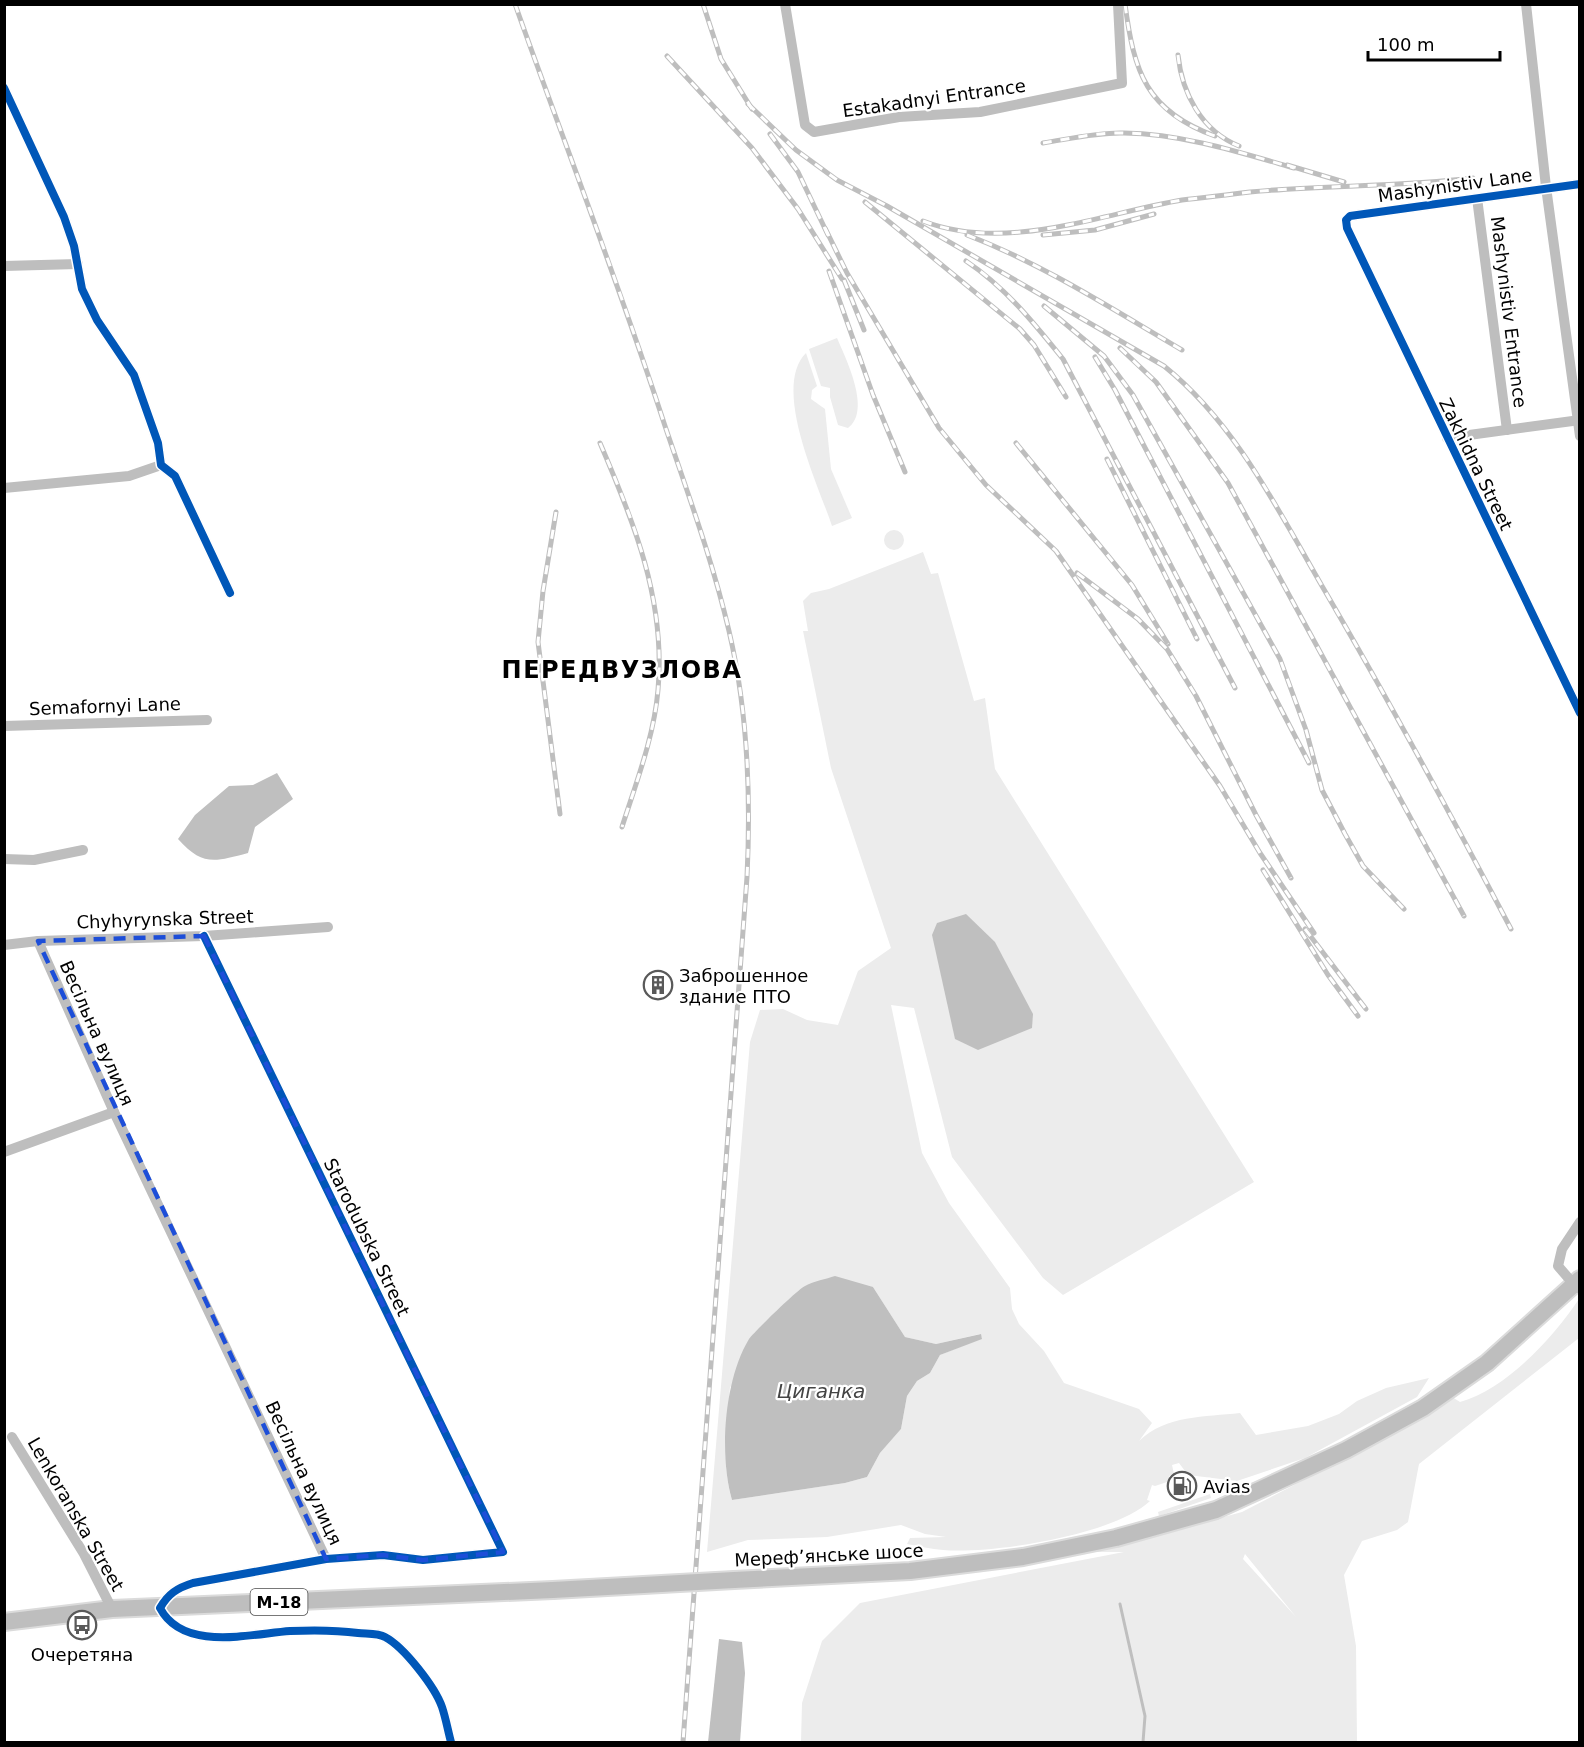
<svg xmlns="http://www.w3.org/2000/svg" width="1584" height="1747" font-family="'DejaVu Sans',sans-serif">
<rect width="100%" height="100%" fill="#fff"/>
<!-- green -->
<g fill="#ececec" fill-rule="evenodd">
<path d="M837,338C846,359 872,411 848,428L838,425L830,397V388L821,386L809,349Z"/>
<path d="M806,353L817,386L812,390L811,399L825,409L831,469L852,518L832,526C819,486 771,388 806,353Z"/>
<circle cx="894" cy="540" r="10"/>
<path d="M923,552L931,574L938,573L974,701L985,698L995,769L1254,1182L1063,1295L1043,1278L952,1157L914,1008L891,1005L922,1153L949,1203L1010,1288L1012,1309L1019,1324L1044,1351L1064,1383L1139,1409L1152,1423L1139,1441C1166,1415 1205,1417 1240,1413L1256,1435L1308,1426L1339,1414L1357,1401L1386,1388L1429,1378L1417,1397L1305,1458L1237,1481L1188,1475L1179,1463L1172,1465L1174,1474L1169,1476L1170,1481L1155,1486L1152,1485L1147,1500L1150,1501C1114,1535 993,1554 943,1550C931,1549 919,1546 907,1544L910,1538L946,1537L925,1534L901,1525L827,1537L748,1540L707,1552L750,1042L760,1010L783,1009L807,1020L838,1025L858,971L891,948L831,768L803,631H808L803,601L811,593L829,589ZM873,1287L905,1337L936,1344L980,1334L982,1338L940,1355L930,1373L917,1381L907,1396L901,1429L880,1453L867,1477L845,1483L732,1500C721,1463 727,1424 730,1387Z"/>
<path d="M1579,1299V1338L1419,1464L1408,1522L1397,1530L1362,1541L1344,1575L1356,1646L1357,1742H801L802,1703L822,1641L860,1603L1124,1552H1094L1242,1512L1346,1458L1449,1395L1460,1402C1505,1390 1553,1338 1579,1299ZM1245,1554L1296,1617L1243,1559Z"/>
<polygon points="1210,1494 1211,1498 1159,1516 1158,1512"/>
</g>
<!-- water -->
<g fill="#bfbfbf">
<path d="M277,773L293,799L255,827L248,853C214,862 202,866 178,839L195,815L229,786L253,785Z"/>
<polygon points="966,914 995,942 1033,1014 1032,1028 978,1050 955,1039 932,935 937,923"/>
<path d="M835,1276L873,1287L905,1337L936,1344L981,1334L982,1339L940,1355L930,1373L917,1381L907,1396L901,1429L880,1453L867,1477L845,1483L732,1500C719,1455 724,1380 749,1339C754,1332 797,1290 805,1286C814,1281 826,1279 835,1276Z"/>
<polygon points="719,1639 742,1642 745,1673 740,1742 708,1742"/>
</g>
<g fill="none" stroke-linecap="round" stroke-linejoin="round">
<!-- stream -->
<polyline stroke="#bfbfbf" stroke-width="3" points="1120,1604 1145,1716 1143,1742"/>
<!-- highway casing -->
<g stroke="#dbdbdb" stroke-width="20">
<g id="highway">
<polyline points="734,1580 910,1571 1023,1557 1116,1538 1216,1510 1346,1450 1423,1408 1487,1363 1580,1279"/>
<polyline points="4,1622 112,1609 553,1590"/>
</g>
</g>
<!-- minor -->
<g stroke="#bebebe" stroke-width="10">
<polyline points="785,4 805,125 814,132 899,117 980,112 1122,83 1118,4"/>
<polyline points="1526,4 1546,187 1580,436"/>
<polyline points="4,88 64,217 74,246 82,289 97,320 134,375 158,443 161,465 175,476 230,593"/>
<polyline points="1580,184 1350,216 1346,220 1347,228 1580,713"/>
<polyline points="1477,198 1507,430"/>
<polyline points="4,266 78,264"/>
<polyline points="1447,438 1580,420"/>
<polyline points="4,488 129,476 161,465"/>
<polyline points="4,726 207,720"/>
<polyline points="4,859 34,860 83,850"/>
<path d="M204,936L503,1552L423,1560L383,1555L326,1559L193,1583C177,1588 168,1594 160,1608C183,1652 250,1634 290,1631C313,1630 336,1630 358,1633C366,1634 378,1633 385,1637C404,1647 435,1687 442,1707C446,1719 448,1731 451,1742"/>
<polyline points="38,941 114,1112 326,1559"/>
<polyline points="4,945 38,941 204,936 328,927"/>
<polyline points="4,1152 114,1112"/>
<polyline points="1577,1288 1558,1266 1562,1249 1580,1222"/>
<polyline points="12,1437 84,1554 112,1609"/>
</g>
<!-- highway -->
<use href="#highway" stroke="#bebebe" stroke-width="16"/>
<!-- rail casing -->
<g stroke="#bebebe" stroke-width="5">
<g id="rail">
<path d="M515,4C565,145 619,284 665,426C688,494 713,562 729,631C748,712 751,795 747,877L683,1742"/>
<polyline points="703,4 721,59 752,109"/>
<path d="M1125,4C1134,72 1146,111 1215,136"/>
<path d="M1178,55C1182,94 1202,131 1239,146"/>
<polyline points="667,56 752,148 798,209 842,279"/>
<path d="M748,104L796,150L837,180L887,206L1164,366C1235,423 1277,508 1322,586C1388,699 1450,813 1511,929"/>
<polyline points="770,134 798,172 828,235"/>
<path d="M1043,143C1069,139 1098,132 1124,133C1183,134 1239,152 1294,168"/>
<polyline points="1287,165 1344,182"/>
<polyline points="865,202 1020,329 1034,345 1066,397"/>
<path d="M923,221C1006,253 1100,214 1182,200C1205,197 1228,195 1250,192C1324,185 1399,187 1473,178"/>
<polyline points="825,228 847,273 939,428 986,485 1056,551 1220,786 1260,853 1314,933"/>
<path d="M967,235C1043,264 1112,309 1182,350"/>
<polyline points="1043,235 1095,230 1154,214"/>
<path d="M966,261C1005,287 1034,323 1063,359L1235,688"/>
<polyline points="829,271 873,395 905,472"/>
<polyline points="844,280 864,330"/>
<polyline points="1044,306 1104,356 1133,395 1280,659 1306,730 1322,790 1345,834 1363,866 1404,909"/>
<polyline points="1120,348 1156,382 1228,483 1464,916"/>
<polyline points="1095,357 1115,390 1309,763"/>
<path d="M600,443C634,522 666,601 658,690C654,737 636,783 622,827"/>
<polyline points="1016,443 1132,585 1168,644"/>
<polyline points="1107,459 1197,639"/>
<polyline points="556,512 543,591 538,642 560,814"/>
<polyline points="1077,573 1138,619 1167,649 1196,696 1256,815 1291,878"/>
<polyline points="1263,870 1328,975 1358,1016"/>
<polyline points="1305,929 1366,1009"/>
</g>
</g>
<!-- rail -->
<use href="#rail" stroke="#fff" stroke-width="3" stroke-dasharray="9" stroke-linecap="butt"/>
<!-- highway-bridge casing -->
<g stroke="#dbdbdb" stroke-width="20" stroke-linecap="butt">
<polyline id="highway-bridge" points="553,1590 734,1580"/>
</g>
<!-- highway-bridge -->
<use href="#highway-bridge" stroke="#bebebe" stroke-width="16"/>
<!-- cycleway casing -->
<g stroke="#fff" stroke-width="11">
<g id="cycleway">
<polyline points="4,88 64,217 74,246 82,289 97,320 134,375 158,443 161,465 175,476 230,593"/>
<polyline points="1580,184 1350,216 1346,220 1347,228 1580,713"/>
<path d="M204,936L503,1552L423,1560L383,1555L326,1559L193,1583C177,1588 168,1594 160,1608C183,1652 250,1634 290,1631C313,1630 336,1630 358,1633C366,1634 378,1633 385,1637C404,1647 435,1687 442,1707C446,1719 448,1731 451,1742"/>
</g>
</g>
<!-- cycleway -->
<use href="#cycleway" stroke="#0057b8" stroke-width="8"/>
</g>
<!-- marked area -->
<path fill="none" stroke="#1d4ed8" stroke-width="4.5" stroke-dasharray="12 8" stroke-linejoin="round" d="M204,936L503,1552L423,1560L383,1555L326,1559L38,941Z"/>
<!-- icons -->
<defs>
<g id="building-ring" transform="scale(1.5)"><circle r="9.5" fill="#fff" stroke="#595959" stroke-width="1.5"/><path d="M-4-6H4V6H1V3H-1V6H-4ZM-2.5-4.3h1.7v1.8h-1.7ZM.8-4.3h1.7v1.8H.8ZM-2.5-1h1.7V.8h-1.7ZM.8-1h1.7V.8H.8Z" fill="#595959"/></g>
<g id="fuel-ring" transform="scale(1.5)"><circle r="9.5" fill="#fff" stroke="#595959" stroke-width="1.5"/><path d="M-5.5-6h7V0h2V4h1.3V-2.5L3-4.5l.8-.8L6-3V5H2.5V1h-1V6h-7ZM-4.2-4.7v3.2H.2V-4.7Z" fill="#595959"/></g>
<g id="bus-ring" transform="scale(1.5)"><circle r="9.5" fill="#fff" stroke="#595959" stroke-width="1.5"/><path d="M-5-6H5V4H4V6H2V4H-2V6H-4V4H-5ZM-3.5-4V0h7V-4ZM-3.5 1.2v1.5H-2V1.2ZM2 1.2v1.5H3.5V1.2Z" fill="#595959"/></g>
</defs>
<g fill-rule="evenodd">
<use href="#building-ring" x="658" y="985"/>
<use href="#fuel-ring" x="1182" y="1486"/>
<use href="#bus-ring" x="82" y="1625"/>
</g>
<g text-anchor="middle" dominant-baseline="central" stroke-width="4.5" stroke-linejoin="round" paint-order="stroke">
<!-- shield labels -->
<rect fill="#fff" stroke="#4c4c4c" stroke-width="1.5" x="250.5" y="1589" width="57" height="26" rx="4.5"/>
<g font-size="16" font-weight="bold" fill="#000">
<text x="279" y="1602">М-18</text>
</g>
<!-- street labels -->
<g font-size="18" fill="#000" stroke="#fff">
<text transform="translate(934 98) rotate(-8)">Estakadnyi Entrance</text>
<text transform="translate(1455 185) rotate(-8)">Mashynistiv Lane</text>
<text transform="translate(1509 312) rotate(83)">Mashynistiv Entrance</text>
<text transform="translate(1476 464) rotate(64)">Zakhidna Street</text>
<text transform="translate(105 706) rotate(-2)">Semafornyi Lane</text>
<text transform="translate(165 919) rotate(-2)">Chyhyrynska Street</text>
<text transform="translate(97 1033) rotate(66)">Весільна вулиця</text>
<text transform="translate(367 1237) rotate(64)">Starodubska Street</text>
<text transform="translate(304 1473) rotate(65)">Весільна вулиця</text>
<text transform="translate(76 1514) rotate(60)">Lenkoranska Street</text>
<text transform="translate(829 1555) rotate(-3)">Мереф’янське шосе</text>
</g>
<!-- poi labels -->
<g font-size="18" fill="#000" stroke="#fff" text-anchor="start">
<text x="679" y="975">Заброшенное<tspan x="679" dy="21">здание ПТО</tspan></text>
<text x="1203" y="1486">Avias</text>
<text x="82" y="1654" text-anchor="middle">Очеретяна</text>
</g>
<!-- water labels -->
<g font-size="20" font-style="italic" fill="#444" stroke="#fff">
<text x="821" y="1391">Циганка</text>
</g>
<!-- district labels -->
<g font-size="24" font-weight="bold" letter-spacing="1.5" fill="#000" stroke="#fff">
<text x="622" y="670">ПЕРЕДВУЗЛОВА</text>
</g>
</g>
<!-- border -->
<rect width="1584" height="1747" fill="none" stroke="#000000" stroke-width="12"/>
<!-- scale -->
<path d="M1368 51v9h132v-9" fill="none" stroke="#000000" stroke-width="3"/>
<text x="1377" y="51" font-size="18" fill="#000000" stroke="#ffffff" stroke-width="4.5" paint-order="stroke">100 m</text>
</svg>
